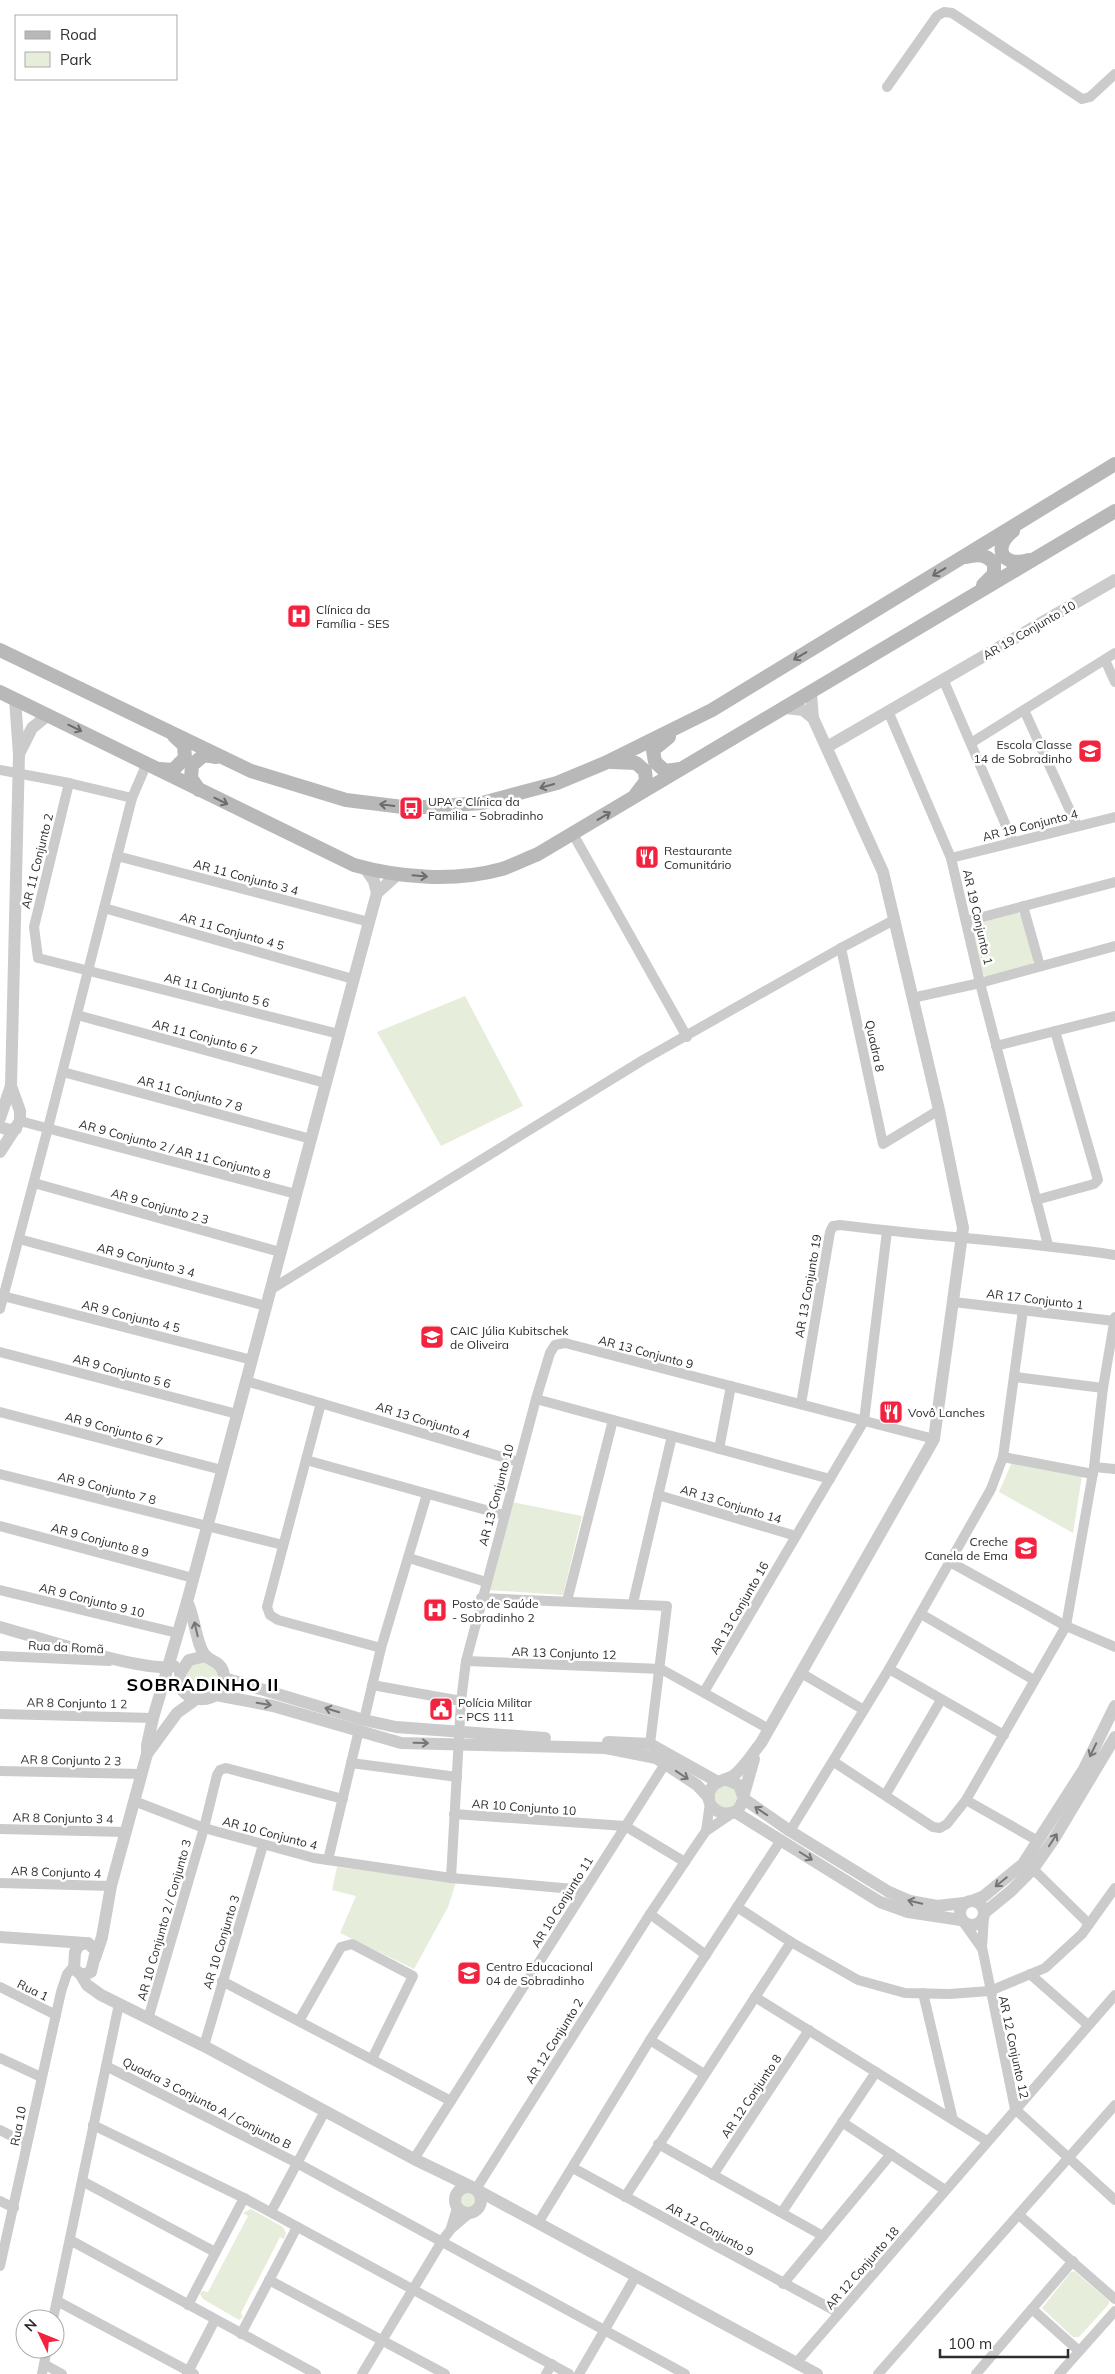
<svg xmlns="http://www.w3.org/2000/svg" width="1115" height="2374" font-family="Mulish,sans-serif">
<rect width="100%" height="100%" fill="#fff"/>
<!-- green -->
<g fill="#e6eddb">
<polygon points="1018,912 1022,917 1034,961 1031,965 986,977 983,974 972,930 977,922"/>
<polygon points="465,996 523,1106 441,1146 377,1032"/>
<polygon points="1012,1462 1082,1476 1073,1533 999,1492"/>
<polygon points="512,1502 582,1516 563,1595 488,1590"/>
<polygon points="205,1659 221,1674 214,1694 188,1693 185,1667"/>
<polygon points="729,1782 740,1796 732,1809 715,1806 713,1789"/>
<polygon points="337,1867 456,1882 448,1907 414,1969 340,1933 356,1896 332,1890"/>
<circle cx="467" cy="2199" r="9"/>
<polygon points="251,2209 283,2227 286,2233 284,2239 280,2237 241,2313 243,2317 239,2320 203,2299 200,2294 202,2291 208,2292 248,2216 243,2213"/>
<polygon points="1074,2271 1109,2301 1109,2304 1079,2337 1073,2337 1042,2308 1071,2272"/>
</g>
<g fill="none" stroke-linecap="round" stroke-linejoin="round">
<!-- minor -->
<g stroke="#cbcbcb" stroke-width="10">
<polyline points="887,87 937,16 944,12 952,13 1082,99 1090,97 1115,74"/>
<polyline points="1105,660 1115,682"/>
<polyline points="943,679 1013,842"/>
<polyline points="1024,710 1077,826"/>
<polyline points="888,711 951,858 980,983 1048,1245"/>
<polyline points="971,743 1115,653"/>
<polyline points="0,770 69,783"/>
<polyline points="132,798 69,783 34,927 38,958 339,1034"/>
<polyline points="573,834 687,1037"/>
<polyline points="117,856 369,922"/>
<polyline points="951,858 1115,817"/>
<polyline points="1023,906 1040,966"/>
<polyline points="104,908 353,979"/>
<polyline points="894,920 841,948 883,1144 939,1110"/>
<polyline points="967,921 1115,882"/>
<polyline points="912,998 980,983 1115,946"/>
<polyline points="77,1015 325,1083"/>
<polyline points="996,1046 1115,1016"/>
<polyline points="63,1072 311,1139"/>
<polyline points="20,1121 296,1194"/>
<polyline points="34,1183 280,1252"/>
<polyline points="1036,1200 1094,1184 1098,1180 1055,1031"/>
<polyline points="19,1239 266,1306"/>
<polyline points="270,1290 643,1060 841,948"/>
<polyline points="3,1296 252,1360"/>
<polyline points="954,1302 1114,1321"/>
<polyline points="0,1309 48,1128 132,798 147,763"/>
<polyline points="0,1352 237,1414"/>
<polyline points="1015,1377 1103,1388"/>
<polyline points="246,1381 519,1462"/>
<polyline points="536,1399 830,1479"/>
<polyline points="321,1403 267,1607 270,1615 278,1620 381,1648"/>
<path d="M801,1404L830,1232L833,1226L840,1225C932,1237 1024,1241 1115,1255"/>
<polyline points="0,1412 222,1470"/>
<polyline points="719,1449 731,1386"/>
<polyline points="1003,1457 1093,1474"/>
<polyline points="306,1460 504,1515"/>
<polyline points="1094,1467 1115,1469"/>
<polyline points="0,1474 283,1545"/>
<polyline points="658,1495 796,1536"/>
<polyline points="0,1526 193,1578"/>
<polyline points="409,1558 486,1582"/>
<polyline points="950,1562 1066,1626 1115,1647"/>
<polyline points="0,1590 177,1633"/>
<polyline points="481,1598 667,1606 650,1744"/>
<polyline points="567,1601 613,1420"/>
<polyline points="633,1603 672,1436"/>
<polyline points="921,1614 1034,1680"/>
<polyline points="0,1656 109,1661"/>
<polyline points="466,1661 661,1669 769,1729"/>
<polyline points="889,1669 1004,1735"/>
<polyline points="801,1673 864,1710"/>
<polyline points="372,1685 461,1701"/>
<polyline points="704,1692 864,1421 887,1231"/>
<polyline points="0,1714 153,1718"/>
<polyline points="364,1720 381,1648 427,1494"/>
<polyline points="834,1762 933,1827 940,1828 947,1824 966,1800 1066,1626 1094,1467 1103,1388 1115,1317"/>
<polyline points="351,1763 457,1777"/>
<polyline points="0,1771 142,1774"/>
<polyline points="886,1794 941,1700"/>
<polyline points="966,1800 1038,1841"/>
<polyline points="134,1801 204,1828 314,1858 451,1878 584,1890"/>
<polyline points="454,1814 625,1826 685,1862"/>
<polyline points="0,1829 126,1832"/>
<polyline points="706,1831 710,1803"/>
<polyline points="790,1831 889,1669 991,1489 1003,1457 1023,1310"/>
<polyline points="328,1860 359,1730"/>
<polyline points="1033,1869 1089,1924"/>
<polyline points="451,1878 461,1701 466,1661 536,1399 550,1353 555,1345 565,1343 934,1439"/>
<polyline points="0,1883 111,1886"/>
<polyline points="737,1907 791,1942 858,1980 905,1993 949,1994 990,1991 1045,1968 1082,1934 1115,1888"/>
<polyline points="650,1914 706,1955"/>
<polyline points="984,1917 982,1947 1015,2109"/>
<polyline points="964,1923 981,1947"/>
<polyline points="1030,1974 1088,2025"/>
<polyline points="222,1981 451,2101"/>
<polyline points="0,1987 56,2015"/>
<polyline points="923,1993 953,2120"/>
<polyline points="755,1997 987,2141"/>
<polyline points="148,2019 204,1828 217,1775 220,1770 226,1768 343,1799"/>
<polyline points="299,2021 341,1947 352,1944 413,1976 372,2059"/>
<polyline points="650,2040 704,2074"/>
<polyline points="204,2046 263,1845"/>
<polyline points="0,2058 41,2077"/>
<polyline points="106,2066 297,2163 685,2374"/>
<polyline points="1015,2109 1115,2200"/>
<polyline points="842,2122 945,2190"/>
<polyline points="93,2125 244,2198 569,2374"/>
<polyline points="0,2130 27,2144"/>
<polyline points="658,2144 823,2236"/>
<polyline points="414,2159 665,1764"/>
<polyline points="573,2168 839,2313"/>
<polyline points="713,2175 809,2030"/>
<polyline points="82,2181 215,2252"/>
<polyline points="476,2189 650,1914 697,1844 706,1831 731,1814"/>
<polyline points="625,2197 791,1942"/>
<polyline points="0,2201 14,2208"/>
<polyline points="271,2212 325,2111"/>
<polyline points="782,2212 876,2072"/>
<polyline points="1019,2215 1115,2299"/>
<polyline points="538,2223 650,2040 781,1840"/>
<polyline points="451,2228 457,2208"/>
<polyline points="70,2240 316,2374"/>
<polyline points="0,2266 61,1992 67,1974 74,1966"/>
<polyline points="269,2280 445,2374"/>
<polyline points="783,2284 891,2154"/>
<polyline points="57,2301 194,2374"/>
<polyline points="188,2305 244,2198"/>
<polyline points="1032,2309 1079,2351"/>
<polyline points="53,2319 119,2004"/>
<polyline points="241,2334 297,2227"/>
<polyline points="797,2362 1115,1995"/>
<polyline points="44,2364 62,2374"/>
<polyline points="42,2374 47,2349"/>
<polyline points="187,2374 215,2320"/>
<polyline points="362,2374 442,2241 451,2229 471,2212"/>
<polyline points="546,2374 552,2364"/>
<polyline points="579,2374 636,2276"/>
<polyline points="878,2374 1115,2105"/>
<polyline points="976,2374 1073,2261"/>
<polyline points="1059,2374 1115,2311"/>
</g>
<!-- tertiary -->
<g stroke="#cbcbcb" stroke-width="12">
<polyline points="786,708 803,710 813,718"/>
<polyline points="827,747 1115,580"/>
<polyline points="20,752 32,728 48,715"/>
<polyline points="365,868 374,881 377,893"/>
<polyline points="0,1118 11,1086 19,754 15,699"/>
<polyline points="0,1127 9,1130 16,1129"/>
<polyline points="0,1152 20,1121 20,1111 11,1086"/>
<path d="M187,1602C195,1615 196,1647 206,1656C212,1662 219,1661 223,1671C231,1697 197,1709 182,1690L180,1673L189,1660L206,1656"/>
<path d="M0,1627C34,1636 147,1674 174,1666"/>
<polyline points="224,1678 364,1720 396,1727 545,1738"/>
<polyline points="216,1695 273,1706 401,1743 606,1748 656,1758 697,1785 709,1798"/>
<polyline points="608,1742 650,1744 718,1782"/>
<polyline points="147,1754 177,1713 195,1700"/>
<path d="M727,1780L739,1785L744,1799L738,1810C722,1821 700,1804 712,1787C717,1780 726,1780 733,1776C744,1768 752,1754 761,1743L934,1439L963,1228L939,1110L883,872L813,718L811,693"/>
<polyline points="744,1794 754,1759"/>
<polyline points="744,1799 790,1831 889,1892 910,1901 937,1906 964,1903"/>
<polyline points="735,1812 880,1902 908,1912 961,1920"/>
<polyline points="974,1900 984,1896 1023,1864 1084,1769 1115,1706"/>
<circle cx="972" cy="1913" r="12"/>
<polyline points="984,1913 1011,1891 1033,1869 1054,1839 1115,1737"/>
<polyline points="0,1937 85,1943"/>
<polygon points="88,1943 96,1951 91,1972 82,1975 74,1969 75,1952 79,1945"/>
<polyline points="95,1958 102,1937 111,1886 147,1754 147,1745 153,1718 187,1602 369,922 377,893 398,874"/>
<polyline points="81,1975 87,1985 101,1995 204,2046 414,2159 472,2187"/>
<circle cx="468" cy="2200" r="13"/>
<polyline points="477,2190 817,2374"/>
</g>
<!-- secondary -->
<g stroke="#b8b8b8" stroke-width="14">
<path d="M1013,531C991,548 1003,568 1029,560"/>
<path d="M966,557C978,554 985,554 994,563V574L983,585"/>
<polyline points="0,650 251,771 346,800 411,808 482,803 557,783 605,763 712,710 1115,464"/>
<path d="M0,692L354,865C400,878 455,882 502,869C514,865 526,859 538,854L1115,511"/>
<polyline points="669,737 653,750 655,762 665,771 680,769"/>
<polyline points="611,762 636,763 645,771 646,781 636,794"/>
<polyline points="160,769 173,770 185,758 184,745 174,736"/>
<polyline points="199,790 191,778 192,765 204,755 216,757"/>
</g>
</g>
<!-- one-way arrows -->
<defs><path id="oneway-shaft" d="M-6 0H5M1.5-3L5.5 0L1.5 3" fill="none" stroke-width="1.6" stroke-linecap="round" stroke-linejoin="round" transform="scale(1.25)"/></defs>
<g stroke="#6c6c6c">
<use href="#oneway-shaft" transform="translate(939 572) rotate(149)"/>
<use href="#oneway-shaft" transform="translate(800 656) rotate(149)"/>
<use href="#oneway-shaft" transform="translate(75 728) rotate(26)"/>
<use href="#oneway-shaft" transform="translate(547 786) rotate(165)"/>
<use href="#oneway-shaft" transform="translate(221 801) rotate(26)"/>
<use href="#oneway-shaft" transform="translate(387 805) rotate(-173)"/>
<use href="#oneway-shaft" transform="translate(604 816) rotate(-31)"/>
<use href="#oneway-shaft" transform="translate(420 876) rotate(5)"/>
</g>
<g stroke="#757575">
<use href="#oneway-shaft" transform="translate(196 1629) rotate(-103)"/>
<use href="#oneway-shaft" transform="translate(264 1704) rotate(10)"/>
<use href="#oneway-shaft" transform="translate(332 1710) rotate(-163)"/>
<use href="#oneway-shaft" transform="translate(421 1743) rotate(1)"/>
<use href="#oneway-shaft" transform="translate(1093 1750) rotate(116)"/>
<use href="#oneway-shaft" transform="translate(682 1775) rotate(34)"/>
<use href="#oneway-shaft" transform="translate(761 1811) rotate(-146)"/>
<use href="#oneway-shaft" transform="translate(1053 1840) rotate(-57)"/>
<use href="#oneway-shaft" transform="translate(806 1856) rotate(32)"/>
<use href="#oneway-shaft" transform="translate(1001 1882) rotate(141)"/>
<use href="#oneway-shaft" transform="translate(915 1902) rotate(-166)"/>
</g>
<!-- icons -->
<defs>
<g id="hospital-square" transform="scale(1.25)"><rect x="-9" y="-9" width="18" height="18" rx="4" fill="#f3233f" stroke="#fff"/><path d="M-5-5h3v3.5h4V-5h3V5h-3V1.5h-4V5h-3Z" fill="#fff"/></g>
<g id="school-square" transform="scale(1.25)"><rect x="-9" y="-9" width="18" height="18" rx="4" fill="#f3233f" stroke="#fff"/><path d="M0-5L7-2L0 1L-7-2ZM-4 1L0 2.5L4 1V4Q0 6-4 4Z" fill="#fff"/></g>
<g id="bus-square" transform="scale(1.25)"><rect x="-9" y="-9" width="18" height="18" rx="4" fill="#f3233f" stroke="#fff"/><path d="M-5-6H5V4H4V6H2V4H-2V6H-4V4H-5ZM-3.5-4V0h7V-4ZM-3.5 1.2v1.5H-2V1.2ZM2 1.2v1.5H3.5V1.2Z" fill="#fff"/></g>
<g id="restaurant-square" transform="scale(1.25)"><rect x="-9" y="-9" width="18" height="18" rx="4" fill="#f3233f" stroke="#fff"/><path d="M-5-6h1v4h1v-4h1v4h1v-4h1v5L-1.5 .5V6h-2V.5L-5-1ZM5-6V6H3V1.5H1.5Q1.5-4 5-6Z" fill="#fff"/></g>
<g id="civic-square" transform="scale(1.25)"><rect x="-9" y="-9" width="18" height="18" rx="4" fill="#f3233f" stroke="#fff"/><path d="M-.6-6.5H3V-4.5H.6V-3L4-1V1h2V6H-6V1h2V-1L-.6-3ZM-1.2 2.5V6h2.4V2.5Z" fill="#fff"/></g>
</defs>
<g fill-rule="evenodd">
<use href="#hospital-square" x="299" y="616"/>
<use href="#school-square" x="1090" y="751"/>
<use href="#bus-square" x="411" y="808"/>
<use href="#restaurant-square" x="647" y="857"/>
<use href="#school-square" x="432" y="1337"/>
<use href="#restaurant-square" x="891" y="1412"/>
<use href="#school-square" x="1026" y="1548"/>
<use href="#hospital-square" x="435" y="1610"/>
<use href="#civic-square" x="441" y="1709"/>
<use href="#school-square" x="469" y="1973"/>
</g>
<g text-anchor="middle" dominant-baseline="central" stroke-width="5" stroke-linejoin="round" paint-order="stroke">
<!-- poi labels -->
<g font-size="12" fill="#2e2e2e" stroke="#fff" text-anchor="start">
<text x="316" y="609">Clínica da<tspan x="316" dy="14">Família - SES</tspan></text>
<text x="1072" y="744" text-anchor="end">Escola Classe<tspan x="1072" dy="14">14 de Sobradinho</tspan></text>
<text x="428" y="801">UPA e Clínica da<tspan x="428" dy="14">Familia - Sobradinho</tspan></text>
<text x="664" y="850">Restaurante<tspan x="664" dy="14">Comunitário</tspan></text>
<text x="450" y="1330">CAIC Júlia Kubitschek<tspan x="450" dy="14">de Oliveira</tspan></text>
<text x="908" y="1412">Vovô Lanches</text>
<text x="1008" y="1541" text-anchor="end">Creche<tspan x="1008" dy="14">Canela de Ema</tspan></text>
<text x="452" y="1603">Posto de Saúde<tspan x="452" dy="14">- Sobradinho 2</tspan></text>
<text x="458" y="1702">Polícia Militar<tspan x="458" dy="14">- PCS 111</tspan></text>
<text x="486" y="1966">Centro Educacional<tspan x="486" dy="14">04 de Sobradinho</tspan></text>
</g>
<!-- street labels -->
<g font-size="12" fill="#2e2e2e" stroke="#fff">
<text transform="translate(1029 630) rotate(-30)">AR 19 Conjunto 10</text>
<text transform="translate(1030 825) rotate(-14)">AR 19 Conjunto 4</text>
<text transform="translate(37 861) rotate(-76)">AR 11 Conjunto 2</text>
<text transform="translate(246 877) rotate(15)">AR 11 Conjunto 3 4</text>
<text transform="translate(978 917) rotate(77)">AR 19 Conjunto 1</text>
<text transform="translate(232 931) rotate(16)">AR 11 Conjunto 4 5</text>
<text transform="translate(217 990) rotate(14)">AR 11 Conjunto 5 6</text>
<text transform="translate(205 1037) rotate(15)">AR 11 Conjunto 6 7</text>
<text transform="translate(875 1046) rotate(78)">Quadra 8</text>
<text transform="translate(190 1093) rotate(15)">AR 11 Conjunto 7 8</text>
<text transform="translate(175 1149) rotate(15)">AR 9 Conjunto 2 / AR 11 Conjunto 8</text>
<text transform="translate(160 1206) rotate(16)">AR 9 Conjunto 2 3</text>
<text transform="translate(146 1260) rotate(15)">AR 9 Conjunto 3 4</text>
<text transform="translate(808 1286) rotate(-80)">AR 13 Conjunto 19</text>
<text transform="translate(1035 1299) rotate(7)">AR 17 Conjunto 1</text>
<text transform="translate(131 1316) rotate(14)">AR 9 Conjunto 4 5</text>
<text transform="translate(646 1352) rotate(15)">AR 13 Conjunto 9</text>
<text transform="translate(122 1371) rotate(15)">AR 9 Conjunto 5 6</text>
<text transform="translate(423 1420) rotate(17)">AR 13 Conjunto 4</text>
<text transform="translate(114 1429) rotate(15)">AR 9 Conjunto 6 7</text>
<text transform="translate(107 1488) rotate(14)">AR 9 Conjunto 7 8</text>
<text transform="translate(496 1495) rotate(-75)">AR 13 Conjunto 10</text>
<text transform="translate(731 1504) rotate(17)">AR 13 Conjunto 14</text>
<text transform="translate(100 1540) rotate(15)">AR 9 Conjunto 8 9</text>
<text transform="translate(92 1600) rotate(14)">AR 9 Conjunto 9 10</text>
<text transform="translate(739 1608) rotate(-60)">AR 13 Conjunto 16</text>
<text transform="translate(66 1647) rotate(3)">Rua da Romã</text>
<text transform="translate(564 1653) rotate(2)">AR 13 Conjunto 12</text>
<text transform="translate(77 1703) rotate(1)">AR 8 Conjunto 1 2</text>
<text transform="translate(71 1760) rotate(1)">AR 8 Conjunto 2 3</text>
<text transform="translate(524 1807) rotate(4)">AR 10 Conjunto 10</text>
<text transform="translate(63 1818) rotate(1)">AR 8 Conjunto 3 4</text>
<text transform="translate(270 1833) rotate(15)">AR 10 Conjunto 4</text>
<text transform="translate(56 1872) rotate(2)">AR 8 Conjunto 4</text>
<text transform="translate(562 1902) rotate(-58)">AR 10 Conjunto 11</text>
<text transform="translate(164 1920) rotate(-74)">AR 10 Conjunto 2 / Conjunto 3</text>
<text transform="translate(221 1942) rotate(-73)">AR 10 Conjunto 3</text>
<text transform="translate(33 1990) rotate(26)">Rua 1</text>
<text transform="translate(554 2041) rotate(-58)">AR 12 Conjunto 2</text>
<text transform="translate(1014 2047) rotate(78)">AR 12 Conjunto 12</text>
<text transform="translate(751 2096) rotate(-56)">AR 12 Conjunto 8</text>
<text transform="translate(207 2103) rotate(27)">Quadra 3 Conjunto A / Conjunto B</text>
<text transform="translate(18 2126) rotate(-79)">Rua 10</text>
<text transform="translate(710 2229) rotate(29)">AR 12 Conjunto 9</text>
<text transform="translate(862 2268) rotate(-49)">AR 12 Conjunto 18</text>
</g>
<!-- district labels -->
<g font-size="18" font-weight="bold" letter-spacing="1" fill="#000" stroke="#fff">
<text x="203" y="1684">SOBRADINHO II</text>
</g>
</g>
<!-- legend -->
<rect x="15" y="15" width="162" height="65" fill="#ffffff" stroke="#ababab"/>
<rect x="25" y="31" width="25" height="8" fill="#b8b8b8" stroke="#ababab"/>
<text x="60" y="40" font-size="15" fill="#2e2e2e">Road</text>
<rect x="25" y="52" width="25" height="15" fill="#e6eddb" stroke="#ababab"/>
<text x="60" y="65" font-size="15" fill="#2e2e2e">Park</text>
<!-- north arrow -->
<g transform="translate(40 2334) rotate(313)"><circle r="24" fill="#ffffff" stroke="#ababab"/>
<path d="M0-4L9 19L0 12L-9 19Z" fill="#f3233f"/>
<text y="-8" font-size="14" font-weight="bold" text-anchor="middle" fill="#2e2e2e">N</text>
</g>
<!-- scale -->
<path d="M940 2349v8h128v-8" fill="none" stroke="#2e2e2e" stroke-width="2.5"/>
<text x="948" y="2349" font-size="15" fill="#2e2e2e" stroke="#ffffff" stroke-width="4" paint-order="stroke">100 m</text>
</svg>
